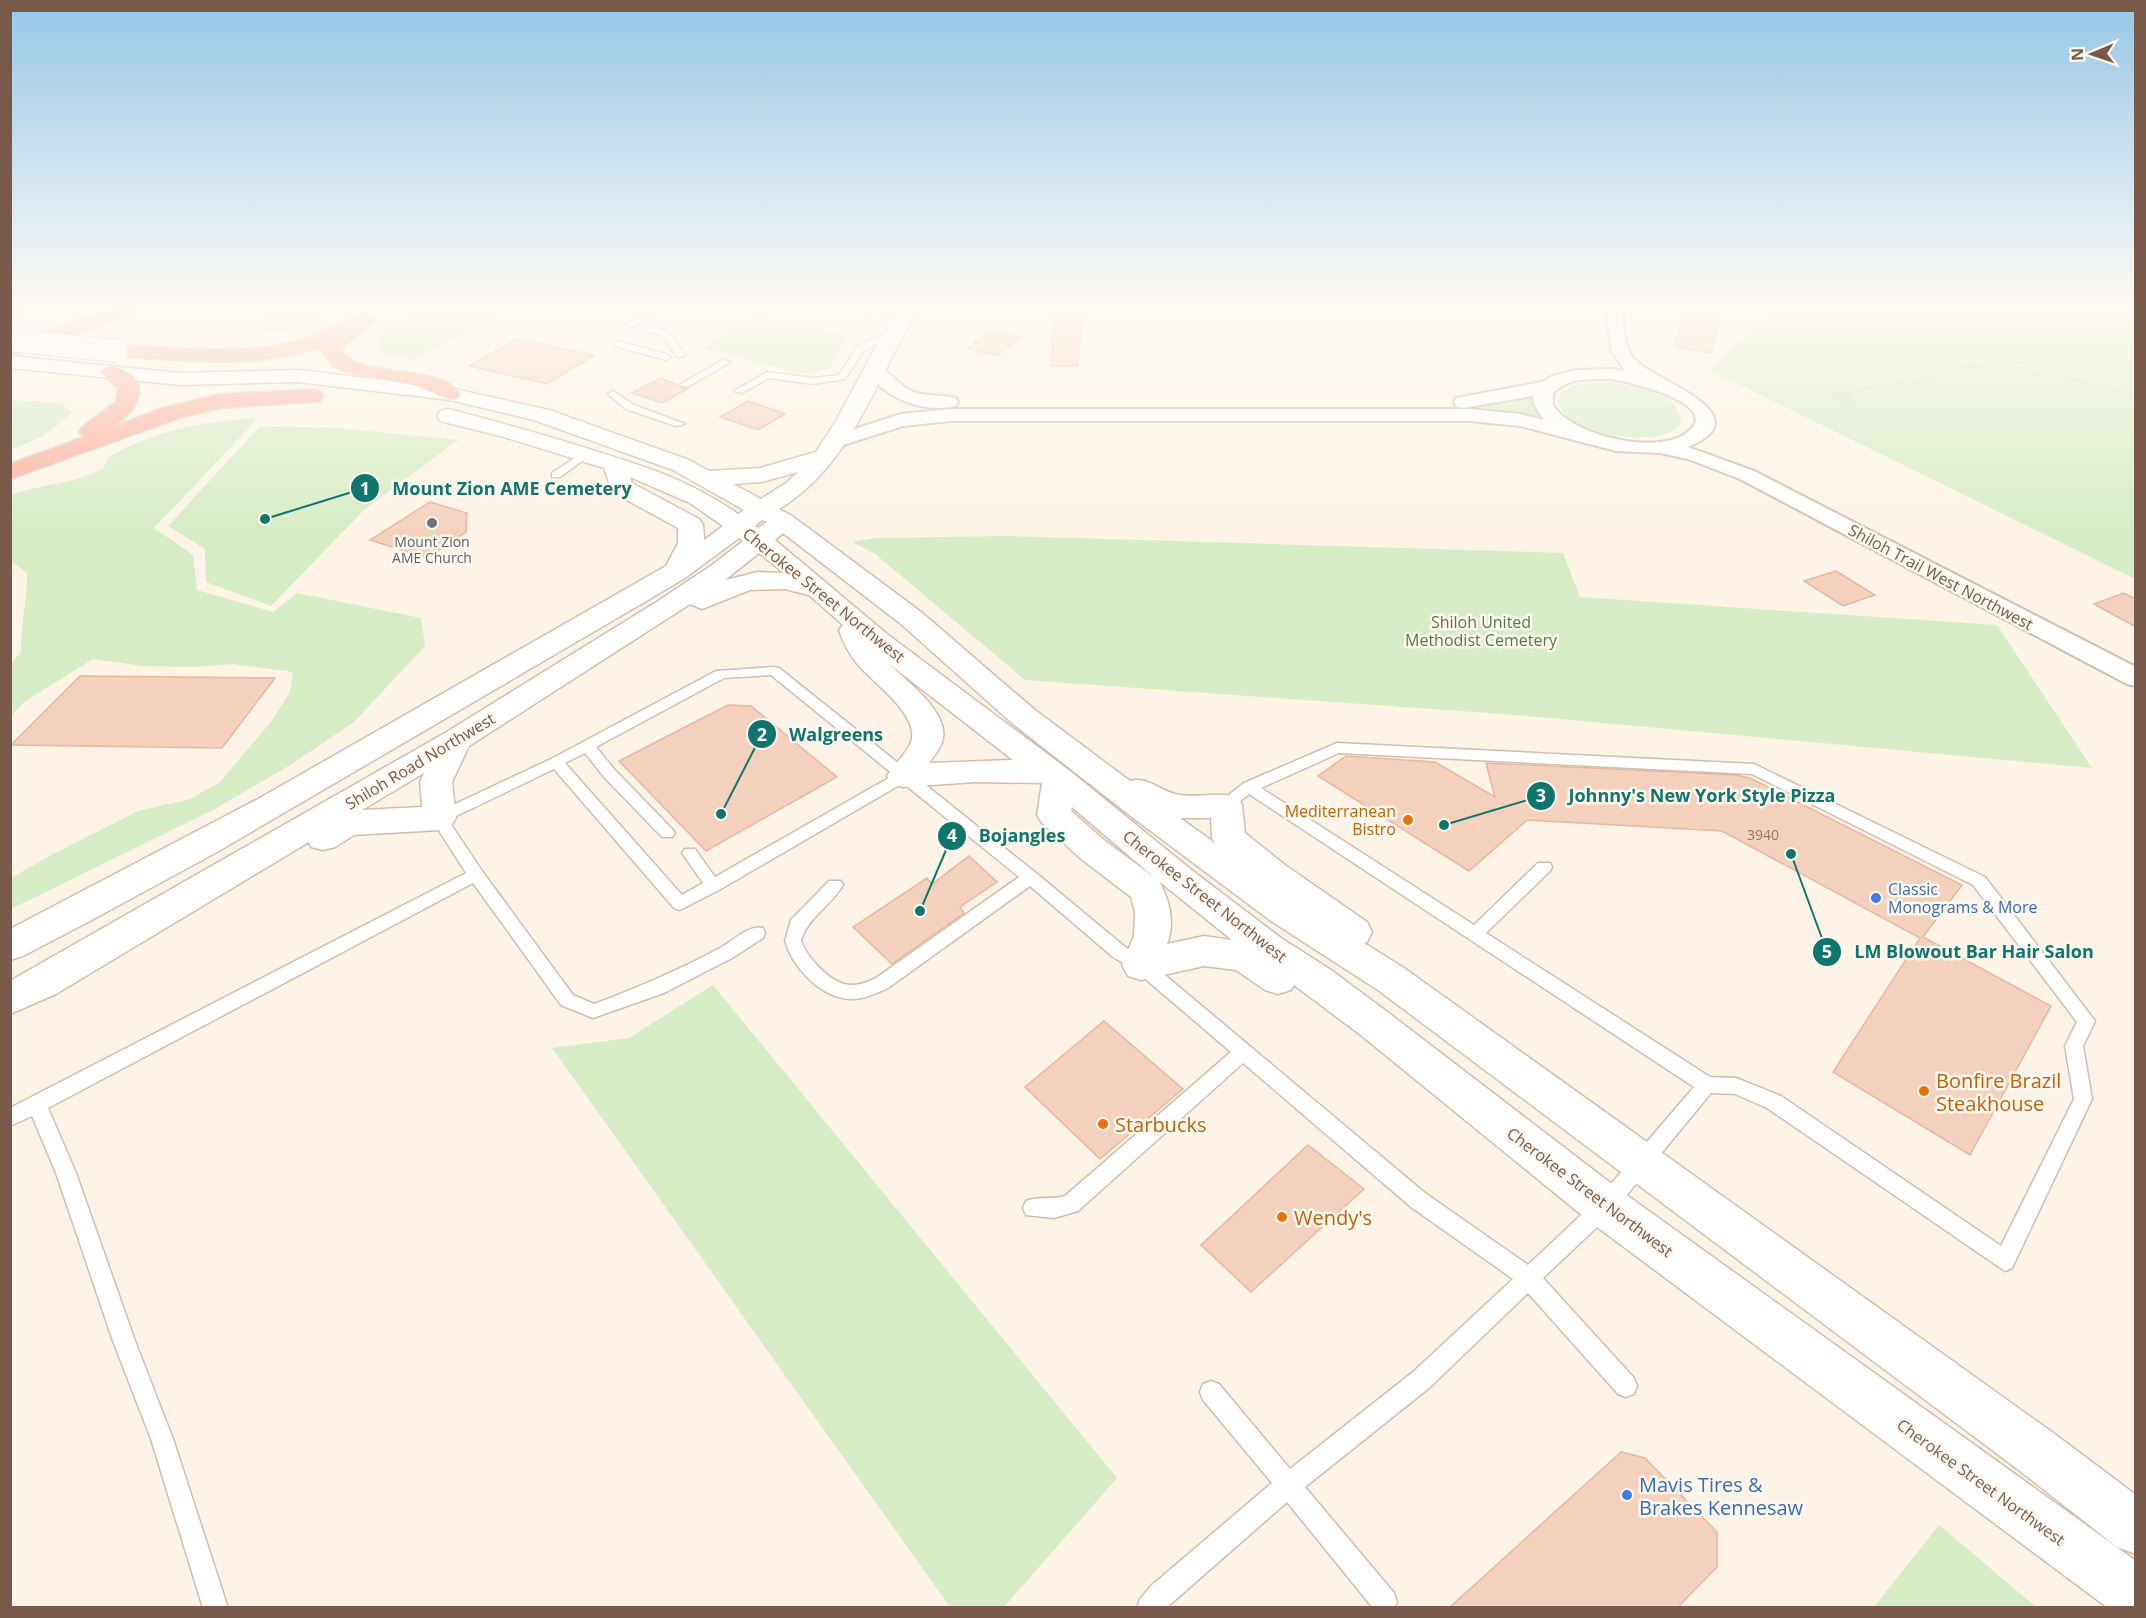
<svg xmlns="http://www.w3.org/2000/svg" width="2146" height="1618" font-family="'Open Sans',sans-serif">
<rect width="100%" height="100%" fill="#fdf4e7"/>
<!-- green -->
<g fill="#d6ecc4">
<polygon points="267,307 335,307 283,332 255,330"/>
<polygon points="428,307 510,307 412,360 381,353 379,334"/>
<polygon points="1777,307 2135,307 2135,579 1710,370"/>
<polygon points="753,315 848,336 830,368 810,374 793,372 704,348"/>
<path d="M1597,382C1626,384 1675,387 1682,421C1680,425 1677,429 1673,431C1646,445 1586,435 1565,414C1562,411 1560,406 1558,402L1562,392L1576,385Z"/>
<polygon points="1532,395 1536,410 1550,424 1537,420 999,410 1004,407 1452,407 1503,403"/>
<polygon points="11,400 61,403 72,413 43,436 11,450"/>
<path d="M259,417L154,528L193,555L197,590L273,612L297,593L421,618L425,646L354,722L292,764L213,810L11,909V878L53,854L138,811L190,799L220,782L270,723L290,692L293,672L233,664L192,667L143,666L93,659L24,702L11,716V664L21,652C21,625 27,601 27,573L11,561V495C42,484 74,484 104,468L107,458C163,427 197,424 259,417Z"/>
<polygon points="260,426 338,428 458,440 363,511 271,606 206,582 205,549 168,526"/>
<polygon points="1007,536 1563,553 1580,597 1997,625 2092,768 1528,716 1025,680 875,554 852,542 875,538"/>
<polygon points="713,985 1117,1478 1004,1607 950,1607 552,1048 629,1038"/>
<polygon points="1939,1525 2036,1607 1874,1607"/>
</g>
<!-- building -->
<g fill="#f4d1bd" stroke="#e8b79d" stroke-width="1.5">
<polygon points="1686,307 1722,307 1711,353 1675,346"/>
<polygon points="1053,316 1084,316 1077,366 1052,366"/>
<polygon points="993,331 1021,338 996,356 967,348"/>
<polygon points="517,339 594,355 547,384 469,366"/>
<polygon points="661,378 687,389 662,403 632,393"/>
<polygon points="748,401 785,414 758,430 720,417"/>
<polygon points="430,502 467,513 466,532 427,558 370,540"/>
<polygon points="1836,571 1875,595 1843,606 1804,581"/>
<polygon points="2123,593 2136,599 2136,627 2094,604"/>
<polygon points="80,676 275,678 222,748 11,745"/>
<polygon points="728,705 751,706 837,777 706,851 619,761"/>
<polygon points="1346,756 1435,762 1495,797 1486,763 1735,775 1750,778 1962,885 1923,937 2051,1006 1970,1155 1833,1072 1920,938 1722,831 1527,820 1469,871 1318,776"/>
<polygon points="969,856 997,882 960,907 964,913 892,964 853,927 927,878 932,884"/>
<polygon points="1104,1021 1183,1089 1100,1159 1025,1087"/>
<polygon points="1308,1145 1364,1189 1251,1292 1201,1245"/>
<polygon points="1621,1452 1645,1458 1717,1532 1717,1567 1677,1608 1449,1608"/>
</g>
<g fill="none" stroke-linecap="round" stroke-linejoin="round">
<!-- lane casing -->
<g stroke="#d3bdaf" stroke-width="3">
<g id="lane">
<polygon points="655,307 666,307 633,327 626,325"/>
<path d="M858,307C877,307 888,317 900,332L863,351L845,379L813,384L769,378L742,393L734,391L767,372L813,378L839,375L857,347L889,331L879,319Z"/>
<polygon points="648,326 668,331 685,355 683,357 677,357 662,335 645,331 644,329"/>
<polygon points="617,341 669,355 671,357 666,360 614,346 614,342"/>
<polygon points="723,360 731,362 687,387 679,385"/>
<polygon points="613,391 634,405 685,424 676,426 626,409 610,396 608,394"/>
<polygon points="585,451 589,452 589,456 560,477 552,477 552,473"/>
<path d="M774,667L779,668L1036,873L1125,947L1147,960L1425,1193L1528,1265L1598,1199L1694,1087L1249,794L1231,809H1221L1219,805L1221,801L1244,783L1337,743L1754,764L1985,877L2095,1021L2083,1046L2092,1099L2012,1268L2005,1271L1767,1108L1735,1094L1711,1093L1612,1213L1543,1278L1634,1378L1637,1386L1634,1394L1626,1397L1618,1394L1528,1293L1429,1388L1305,1487L1394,1593L1397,1602L1395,1608H1373L1287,1502L1166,1608H1137L1140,1599L1152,1585L1272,1483L1203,1400L1200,1392L1203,1384L1211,1381L1219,1384L1290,1469L1413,1372L1513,1279L1411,1207L1243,1063L1078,1211L1054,1218L1026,1215L1023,1208L1026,1201C1038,1196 1052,1200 1065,1196L1231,1052L1135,970L1113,957L1030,886L888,988C877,993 865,999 852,999C822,999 793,968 785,941L791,920L829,881H841L843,885C831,906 807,918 801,941C807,957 827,979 844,984C855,987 866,983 876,978L1019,877L903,783L719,890L680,910L674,908L554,769L448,820L482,871L573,995L594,1004C637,988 677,971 718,949C731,943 748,924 763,928L765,933L763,938L732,958L664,993L593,1018L561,1005L473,883L48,1108L76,1173L135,1341L173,1439L228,1608H203L151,1439L113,1341L56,1173L32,1116L10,1126V1108L466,873L431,818L434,814L551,759L716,671ZM771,675L894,775L715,877L695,849H685L682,853L703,883L682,895L565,763L585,753L604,777L662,837H672L675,833L672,829L614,769L596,747L724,678ZM1339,753L1752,774L1973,885L2077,1022L2065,1046L2074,1099L2001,1246L1781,1096L1736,1078L1710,1077L1486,933L1550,871L1552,867L1550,863H1538L1474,925L1261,788Z"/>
</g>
</g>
<!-- street casing -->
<g stroke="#d3bdaf" stroke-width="4">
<g id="street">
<path d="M1606,307H1622C1624,325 1623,348 1636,361C1654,380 1765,415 1688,447L1754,471L2136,667V686L2127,684L1740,479L1688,459L1660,453L1616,451L1520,426L1469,421H951L903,426L834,448L827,446L824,442L827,438L901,414L951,409H1469L1520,414L1544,420L1534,405L1533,396L1463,408L1456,406L1454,402L1456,398L1542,382L1553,376L1576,370L1611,369L1625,371L1611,350ZM1611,379C1625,381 1715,401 1692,428C1666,459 1571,436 1553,405V393C1569,377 1590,379 1611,379Z"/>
<path d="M874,365C887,368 896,383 909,390C923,397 940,394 956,398L958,402L956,406C922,414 884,397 865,370L868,366Z"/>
</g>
</g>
<!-- secondary casing -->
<g stroke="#d6bdab" stroke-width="3">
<path id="secondary" d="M901,307H920C876,376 853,465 779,509L792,516L921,612L1035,710L1130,781C1147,776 1159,790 1175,794C1196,799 1217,791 1238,797L1242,805L1245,833L1285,865L1367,922L1372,932L1367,942L1364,943L1404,968L2056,1435L2136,1495V1554L2117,1547L2020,1471L1378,990L1271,921L1136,820L1013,724L901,624L783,533L775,540L887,634L1070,771L1189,868L1281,938L1331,970L1390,1014L1621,1191L2136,1561V1608H2108L1589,1221L1362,1036L1294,985L1291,990L1278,994L1265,990L1236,970L1204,966L1141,980L1128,976L1122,965L1134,936L1135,912L1131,897L1080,858L1042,823L1037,815L1042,783L975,782L903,787L892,784L887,776C894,764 910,751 912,738C916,713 874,683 859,666C850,655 843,643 839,630L843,625L809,595L785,589L750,590L702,609L690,604L469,746L452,782L456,818L451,826L439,830L354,835L335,847L323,850L311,847L309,842L56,994L10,1014V981L445,733L658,601L712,565L743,541L739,538L685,578L648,600L217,852L88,922L23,956L10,960V929L258,799L666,566L678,543V528L612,492L604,468L504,437L440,421L437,416L440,411L448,409C495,421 542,434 589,449C646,467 688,479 738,514L744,510L673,470L534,420L450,400L298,382L180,385L10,368V356L180,373L298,370L450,388L549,410L689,460L709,471L760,468L816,452L836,421L873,352ZM798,472L786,483L761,499L733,484L762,482ZM630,477L690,503L723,526L704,540L703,524L699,519L632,483ZM762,520L767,522L758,528L755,526ZM759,553L784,573L758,572L725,580ZM888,663L1013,760L929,763C934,756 942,747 943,738C948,711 905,680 888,663ZM424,773L420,782L422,807L362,810ZM1072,807L1155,878L1104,840L1071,811ZM1180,818H1211L1212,838L1215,843ZM1159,881L1165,886L1232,940L1204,936L1167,944C1175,923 1170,901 1159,881Z"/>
</g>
<!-- highway casing -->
<g stroke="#dcd4d0" stroke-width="3">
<g id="highway">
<polygon points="10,307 29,307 27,311 10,316"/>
<polygon points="114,307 142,307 140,311 22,353 10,354 10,344"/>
<path d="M366,313L373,315L376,319L342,348C353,381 438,361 461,394L458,399L450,400L417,386L346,372L333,366L321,351L322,346C257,371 185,359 117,357L110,355L107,351L110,347L117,345C175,347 236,356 293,342C318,336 341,319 366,313Z"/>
<path d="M111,366C154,376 142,406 115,426L163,408L220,394L312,390L320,391L323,396L320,401L312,402L220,408L179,418L10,479V464L84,437L79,432L82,427L116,402L118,388L101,372L104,368Z"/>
</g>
</g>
<!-- path -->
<g stroke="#dab5a0" stroke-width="2" stroke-dasharray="1 3" stroke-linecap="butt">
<polyline points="1928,377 1957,368 2062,360 2136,350"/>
<polyline points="1909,386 1922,380"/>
<path d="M1849,395L1852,399L1844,400L1836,396C1901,380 1969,369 2037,375C2070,378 2103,387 2136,395"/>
</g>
<!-- lane -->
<use href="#lane" fill="#fff" fill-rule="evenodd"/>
<!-- street -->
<use href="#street" fill="#fff" fill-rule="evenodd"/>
<!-- secondary -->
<use href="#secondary" fill="#fff" fill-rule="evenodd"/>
<!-- highway -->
<use href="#highway" fill="#fab19b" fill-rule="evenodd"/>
<!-- secondary-bridge casing -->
<g stroke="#d6bdab" stroke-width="24" stroke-linecap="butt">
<polyline id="secondary-bridge" points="10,340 117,351"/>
</g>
<!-- secondary-bridge -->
<use href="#secondary-bridge" stroke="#fff" stroke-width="22"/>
</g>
<!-- sky -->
<linearGradient id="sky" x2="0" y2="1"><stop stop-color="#95c7e8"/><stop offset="0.57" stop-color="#fefaf4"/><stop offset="1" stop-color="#fefaf4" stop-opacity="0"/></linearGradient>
<rect width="2146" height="534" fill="url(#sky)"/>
<!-- markers -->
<circle fill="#6b7280" stroke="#fff8ef" stroke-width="2" cx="432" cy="523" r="6"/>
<g fill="#e8710a" stroke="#fff8ef" stroke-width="2">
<circle cx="1408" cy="820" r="6"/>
<circle cx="1924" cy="1091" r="6"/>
<circle cx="1103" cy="1124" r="6"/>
<circle cx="1282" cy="1217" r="6"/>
</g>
<g fill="#3f7fe0" stroke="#fff8ef" stroke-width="2">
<circle cx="1876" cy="898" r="6"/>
<circle cx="1627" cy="1495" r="6"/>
</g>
<g text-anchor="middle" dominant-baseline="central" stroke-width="5" stroke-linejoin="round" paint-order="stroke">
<!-- far-worship labels -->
<g font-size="14" fill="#5b616d" stroke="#fff8ef">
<text x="432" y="541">Mount Zion<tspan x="432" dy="16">AME Church</tspan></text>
</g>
<!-- number labels -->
<g font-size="14" fill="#987766">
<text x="1763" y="834">3940</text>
</g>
<!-- street labels -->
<g font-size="16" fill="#795949" stroke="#fff8ef">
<text transform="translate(1941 577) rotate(28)">Shiloh Trail West Northwest</text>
<text transform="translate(824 595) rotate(39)">Cherokee Street Northwest</text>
<text transform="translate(420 761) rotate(-31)">Shiloh Road Northwest</text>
<text transform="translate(1205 896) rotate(38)">Cherokee Street Northwest</text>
<text transform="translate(1590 1192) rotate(37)">Cherokee Street Northwest</text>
<text transform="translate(1981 1482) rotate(36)">Cherokee Street Northwest</text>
</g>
<!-- park labels -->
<g font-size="16" fill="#527a3e" stroke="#fff8ef">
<text x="1481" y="622">Shiloh United<tspan x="1481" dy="18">Methodist Cemetery</tspan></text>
</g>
<!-- food labels -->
<g font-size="16" fill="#c56008" stroke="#fff8ef" text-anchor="end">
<text x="1396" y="811">Mediterranean<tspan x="1396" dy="18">Bistro</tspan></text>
</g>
<!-- shop labels -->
<g font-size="16" fill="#366cbe" stroke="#fff8ef" text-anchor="start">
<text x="1888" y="889">Classic<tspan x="1888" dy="18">Monograms &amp; More</tspan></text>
</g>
<!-- near-food labels -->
<g font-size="20" fill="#c56008" stroke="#fff8ef" text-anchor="start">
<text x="1936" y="1080">Bonfire Brazil<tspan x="1936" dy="23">Steakhouse</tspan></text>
<text x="1115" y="1124">Starbucks</text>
<text x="1294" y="1217">Wendy's</text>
</g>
<!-- near-shop labels -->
<g font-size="20" fill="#366cbe" stroke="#fff8ef" text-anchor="start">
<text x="1639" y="1484">Mavis Tires &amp;<tspan x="1639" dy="23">Brakes Kennesaw</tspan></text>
</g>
</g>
<!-- callouts -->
<path fill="none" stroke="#0f766e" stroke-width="2" d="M265 519L365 488M721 814L762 734M1444 825L1541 796M920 911L952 836M1791 854L1827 952"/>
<g fill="#0f766e" stroke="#fff8ef" stroke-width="2">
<circle cx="265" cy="519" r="6"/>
<circle cx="721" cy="814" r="6"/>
<circle cx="1444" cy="825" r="6"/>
<circle cx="920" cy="911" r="6"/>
<circle cx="1791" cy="854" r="6"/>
<circle cx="365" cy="488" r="15"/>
<circle cx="762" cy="734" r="15"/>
<circle cx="1541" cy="796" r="15"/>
<circle cx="952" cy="836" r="15"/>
<circle cx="1827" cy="952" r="15"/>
</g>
<g font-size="18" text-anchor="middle" font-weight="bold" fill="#fff">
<text x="365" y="495">1</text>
<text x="762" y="741">2</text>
<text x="1541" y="802">3</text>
<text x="952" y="842">4</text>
<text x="1827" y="958">5</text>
</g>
<g font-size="18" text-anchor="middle" font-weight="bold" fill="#0f766e" stroke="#fff8ef" stroke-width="5" stroke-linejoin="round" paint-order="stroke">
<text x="512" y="495">Mount Zion AME Cemetery</text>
<text x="836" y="741">Walgreens</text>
<text x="1702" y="802">Johnny's New York Style Pizza</text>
<text x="1022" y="842">Bojangles</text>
<text x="1974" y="958">LM Blowout Bar Hair Salon</text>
</g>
<!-- border -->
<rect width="2146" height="1618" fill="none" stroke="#795949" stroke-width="24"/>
<!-- north arrow -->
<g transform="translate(2092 54) rotate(268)" stroke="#fff8ef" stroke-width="4.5" paint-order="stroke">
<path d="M0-4.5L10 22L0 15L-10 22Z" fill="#795949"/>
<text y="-9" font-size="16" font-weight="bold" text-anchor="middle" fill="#795949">N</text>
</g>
</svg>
